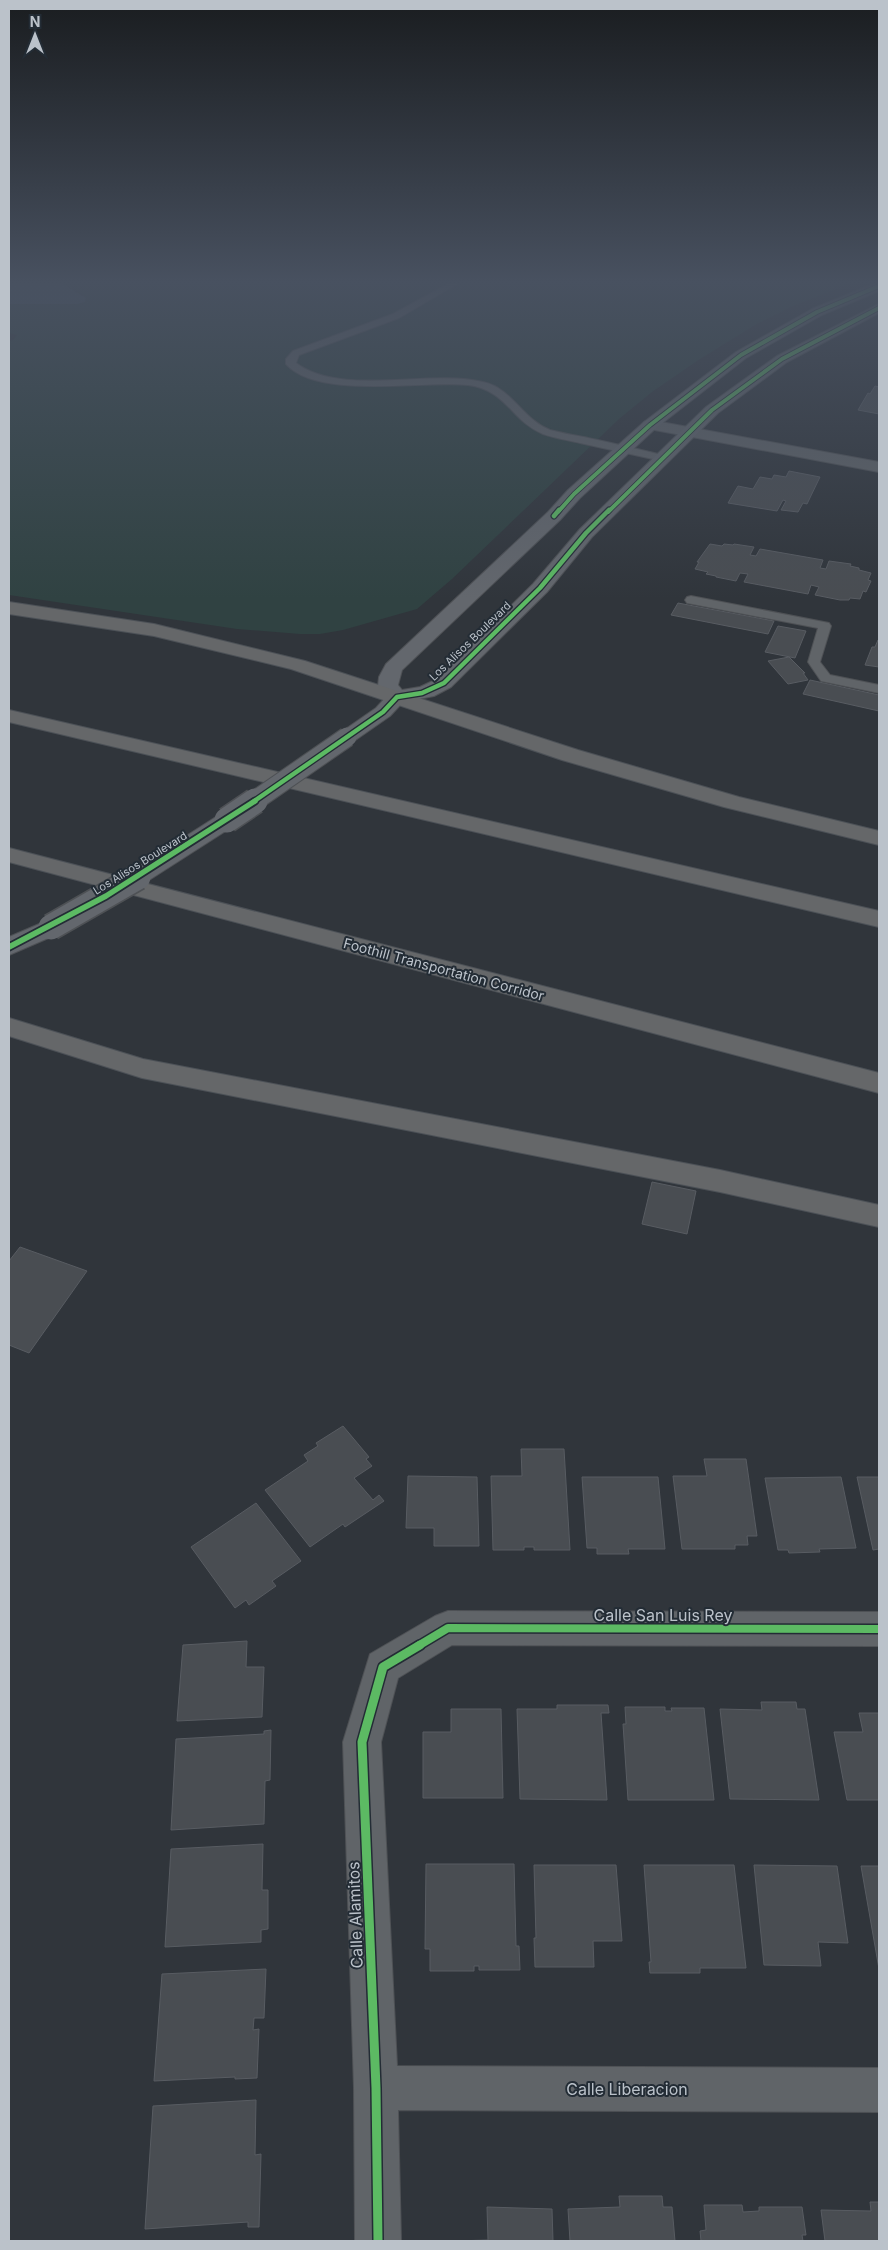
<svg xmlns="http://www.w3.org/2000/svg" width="888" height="2250" font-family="Inter,sans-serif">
<rect width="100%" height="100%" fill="#30353b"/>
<!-- green -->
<polygon fill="#304242" points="63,284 848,284 791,307 755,325 697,361 652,392 619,419 452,579 417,609 343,630 320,634 300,634 237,629 9,595 9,341 13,340 17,335 9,333 9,304 77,304 83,295"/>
<!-- water -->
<polygon fill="#425364" points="9,284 63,284 86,298 85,302 77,304 9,304"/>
<!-- building -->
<g fill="#494d52" stroke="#585c62">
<polygon points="875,386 879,387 879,414 858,410 868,393 870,394"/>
<polygon points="789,471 820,477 807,504 803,503 798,512 781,510 786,501 783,500 777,511 728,503 738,486 753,489 760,477 772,479 774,475 786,477"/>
<polygon points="710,544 722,546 724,544 733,545 734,544 754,547 750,555 756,556 760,549 823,560 820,568 826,569 829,561 851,564 850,566 859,568 859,570 871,573 868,580 871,581 866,592 863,591 860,599 850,598 849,600 840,600 815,595 819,587 811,585 808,594 744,582 748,574 740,573 736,581 716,577 716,576 706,574 708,572 695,569 699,562 697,562"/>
<polygon points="678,603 774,621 768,634 671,615"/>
<polygon points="778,626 806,631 795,658 765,652"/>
<polygon points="878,640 879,640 879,667 865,665 872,647 875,647"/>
<polygon points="789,657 805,673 803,673 808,680 788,684 768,661"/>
<polygon points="810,680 879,695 879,711 803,694"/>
<polygon points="652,1182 696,1191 687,1234 642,1224"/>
<polygon points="20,1247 87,1271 29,1353 9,1345 9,1261"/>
<polygon points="343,1426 369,1457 366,1459 372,1466 354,1478 373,1500 379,1495 384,1501 345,1527 343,1524 310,1547 265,1490 308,1461 304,1455 318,1446 316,1443"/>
<polygon points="521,1449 564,1449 570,1550 534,1550 534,1547 524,1547 524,1550 493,1550 491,1476 522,1476"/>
<polygon points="704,1459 746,1459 757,1536 747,1536 748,1545 735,1545 735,1549 682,1549 673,1476 707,1476"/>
<polygon points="408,1476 477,1477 479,1546 434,1546 434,1528 406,1528"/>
<polygon points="582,1477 658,1477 665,1549 628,1549 629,1554 597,1554 597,1548 587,1548"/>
<polygon points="841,1477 856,1548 819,1549 820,1552 789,1553 788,1550 778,1550 765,1478"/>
<polygon points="857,1477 879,1477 879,1549 873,1550"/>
<polygon points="256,1503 301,1561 272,1581 276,1586 249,1605 246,1600 235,1608 191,1547"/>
<polygon points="247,1641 246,1667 264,1667 262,1717 177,1721 183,1645"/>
<polygon points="761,1702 796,1702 797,1709 805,1709 819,1800 730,1799 720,1709 762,1710"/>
<polygon points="557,1705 608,1705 609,1713 601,1713 607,1800 520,1799 517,1709 557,1709"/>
<polygon points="625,1707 665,1707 665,1711 672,1711 671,1708 704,1708 714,1800 628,1800 623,1724 626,1724"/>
<polygon points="451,1709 501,1709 503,1798 423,1798 423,1732 451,1732"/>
<polygon points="859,1713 879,1713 879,1800 847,1800 834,1732 863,1732"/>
<polygon points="271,1730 270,1780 265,1781 264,1824 171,1830 176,1739 264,1734 264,1731"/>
<polygon points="263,1844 262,1890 268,1890 268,1929 261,1930 261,1942 165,1947 171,1849"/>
<polygon points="426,1864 514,1864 516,1946 519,1946 520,1970 479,1970 479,1966 474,1966 474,1971 430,1971 430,1949 425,1949"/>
<polygon points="534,1865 616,1865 622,1941 593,1941 594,1967 535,1967 534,1938 536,1938"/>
<polygon points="644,1865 734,1865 746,1968 700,1968 700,1973 650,1973 649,1962 651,1962"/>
<polygon points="754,1865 837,1866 848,1943 818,1942 821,1966 764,1965"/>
<polygon points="861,1866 879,1866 879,1969"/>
<polygon points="266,1969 264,2018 254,2018 253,2030 259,2029 257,2078 235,2079 235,2077 154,2081 162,1974"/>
<polygon points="256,2100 255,2155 261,2154 259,2227 248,2227 248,2222 145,2229 153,2106"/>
<polygon points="619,2196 662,2196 663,2207 672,2207 675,2241 570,2241 568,2209 620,2207"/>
<polygon points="870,2202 879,2202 879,2241 825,2241 821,2210 871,2211"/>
<polygon points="704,2205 742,2205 743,2212 759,2211 759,2207 802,2207 806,2235 802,2235 803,2241 701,2241 700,2231 706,2230"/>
<polygon points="487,2207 552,2209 553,2241 454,2241 488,2240"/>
</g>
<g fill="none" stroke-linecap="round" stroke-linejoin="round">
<!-- lane casing -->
<g stroke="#4e5155" stroke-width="2">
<g id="lane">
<path d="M448,284H457L399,318L299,355L296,363C342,397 428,369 483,382C512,388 523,420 550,430C561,433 573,435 584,437C611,443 639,449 666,456V460L662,461C635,455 607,449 580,443C568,440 554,438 543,434C511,421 507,390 468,385C423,380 318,400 286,364V359L293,351L393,314Z"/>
<polygon points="691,596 829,623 831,626 820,662 830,675 879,685 879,693 821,681 808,662 818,628 687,603 685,600 687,597"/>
</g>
</g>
<!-- street casing -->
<g stroke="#4e5155" stroke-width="2">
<g id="street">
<polygon points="650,420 879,462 879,472 644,428 642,425 644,422"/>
<polygon points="448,1611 879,1612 879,1646 452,1645 398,1678 381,1742 397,2066 879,2068 879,2112 398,2110 401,2241 355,2241 354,2088 343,1742 370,1654 435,1616"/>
</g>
</g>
<!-- secondary casing -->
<g stroke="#4e5155" stroke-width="2">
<g id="secondary">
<polygon points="873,284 879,284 879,291 822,315 746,358 656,428 580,498 560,520 402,670 398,685 402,690 420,687 437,679 533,584 580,529 706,407 777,356 879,304 879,313 787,362 718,413 592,537 547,592 451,687 434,696 403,702 390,716 354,741 347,743 340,741 336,737 340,733 376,708 386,697 378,686 379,677 386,664 548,512 568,490 644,422 736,352 812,309"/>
<polygon points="227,813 235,815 238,820 235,825 146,882 138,884 130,882 126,877 130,872 219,815"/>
<polygon points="51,919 60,921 63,927 60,933 9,955 9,937"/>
</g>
</g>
<!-- highway casing -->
<g stroke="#4c5157" stroke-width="2">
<g id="highway">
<polygon points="9,602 154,624 305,661 578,750 739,797 879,831 879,845 724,807 562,760 291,669 154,636 9,614"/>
<polygon points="9,710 879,911 879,927 9,722"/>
<polygon points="9,848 879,1073 879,1093 9,862"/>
<polygon points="9,1018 143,1059 720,1170 879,1205 879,1227 720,1192 142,1078 9,1036"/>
</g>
</g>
<!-- lane -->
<use href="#lane" fill="#606468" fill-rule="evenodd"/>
<!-- street -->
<use href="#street" fill="#606468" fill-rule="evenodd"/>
<!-- secondary -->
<use href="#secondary" fill="#63676d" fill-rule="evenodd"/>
<!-- highway -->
<use href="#highway" fill="#656769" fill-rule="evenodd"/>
<!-- secondary-bridge-far1 casing -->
<g stroke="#4e5155" stroke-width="21" stroke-linecap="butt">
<polyline id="secondary-bridge-far1" points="253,802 347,737"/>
</g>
<!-- secondary-bridge casing -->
<g stroke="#4e5155" stroke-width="28" stroke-linecap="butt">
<g id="secondary-bridge">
<polyline points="227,820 255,801"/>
<polyline points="51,927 138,877"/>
</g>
</g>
<!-- secondary-bridge-far1 -->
<use href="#secondary-bridge-far1" stroke="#63676d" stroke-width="19"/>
<!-- secondary-bridge -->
<use href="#secondary-bridge" stroke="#63676d" stroke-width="25"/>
<!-- cycleway-far4 casing -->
<g stroke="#232c35" stroke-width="5.5">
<g id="cycleway-far4">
<polyline points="558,512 574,494 650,425 741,355 817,312 879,286"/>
<polyline points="608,512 712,410 782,359 879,308"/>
</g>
</g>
<!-- cycleway-far3 casing -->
<g stroke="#232c35" stroke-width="7">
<g id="cycleway-far3">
<polyline points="554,516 559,510"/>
<polyline points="253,802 383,712 397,697 422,693 444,683 540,588 586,533 609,510"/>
</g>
</g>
<!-- cycleway-far2 casing -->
<g stroke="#232c35" stroke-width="9">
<polyline id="cycleway-far2" points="9,947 106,896 255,801"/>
</g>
<!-- cycleway-far1 casing -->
<g stroke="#232c35" stroke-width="11">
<polyline id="cycleway-far1" points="418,1646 448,1628 879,1629"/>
</g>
<!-- cycleway casing -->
<g stroke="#232c35" stroke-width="12">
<polyline id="cycleway" points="378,2241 376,2088 362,1742 383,1667 420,1645"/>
</g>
<!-- cycleway-far4 -->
<use href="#cycleway-far4" stroke="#5cba63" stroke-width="4"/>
<!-- cycleway-far3 -->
<use href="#cycleway-far3" stroke="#5cba63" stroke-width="4.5"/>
<!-- cycleway-far2 -->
<use href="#cycleway-far2" stroke="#5cba63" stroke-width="5.5"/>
<!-- cycleway-far1 -->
<use href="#cycleway-far1" stroke="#5cba63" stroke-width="8"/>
<!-- cycleway -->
<use href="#cycleway" stroke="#5cba63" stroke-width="9"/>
</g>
<!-- sky -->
<linearGradient id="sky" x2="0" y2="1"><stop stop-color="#1a1d20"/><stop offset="0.47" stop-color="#485160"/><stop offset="1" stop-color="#485160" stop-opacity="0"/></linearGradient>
<rect width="888" height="599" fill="url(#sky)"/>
<g text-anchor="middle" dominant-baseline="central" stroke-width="4" stroke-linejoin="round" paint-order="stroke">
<!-- far-street labels -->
<g font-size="11" fill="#bbc2ca" stroke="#232c35">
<text transform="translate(470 641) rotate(-44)">Los Alisos Boulevard</text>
<text transform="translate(140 863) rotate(-32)">Los Alisos Boulevard</text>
</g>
<!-- street labels -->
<g font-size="14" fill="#bbc2ca" stroke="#232c35">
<text transform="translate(444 969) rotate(15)">Foothill Transportation Corridor</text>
</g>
<!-- near-street labels -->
<g font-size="16" fill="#bbc2ca" stroke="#232c35">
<text x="663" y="1615">Calle San Luis Rey</text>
<text transform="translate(355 1915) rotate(-92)">Calle Alamitos</text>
<text x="627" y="2089">Calle Liberacion</text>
</g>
</g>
<!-- border -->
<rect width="888" height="2250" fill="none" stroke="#bbc2ca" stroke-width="20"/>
<!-- north arrow -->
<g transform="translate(35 35)" stroke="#232c35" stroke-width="4" paint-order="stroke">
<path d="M0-4L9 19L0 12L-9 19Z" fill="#bbc2ca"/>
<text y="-8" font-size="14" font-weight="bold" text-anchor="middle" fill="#bbc2ca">N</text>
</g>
</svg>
